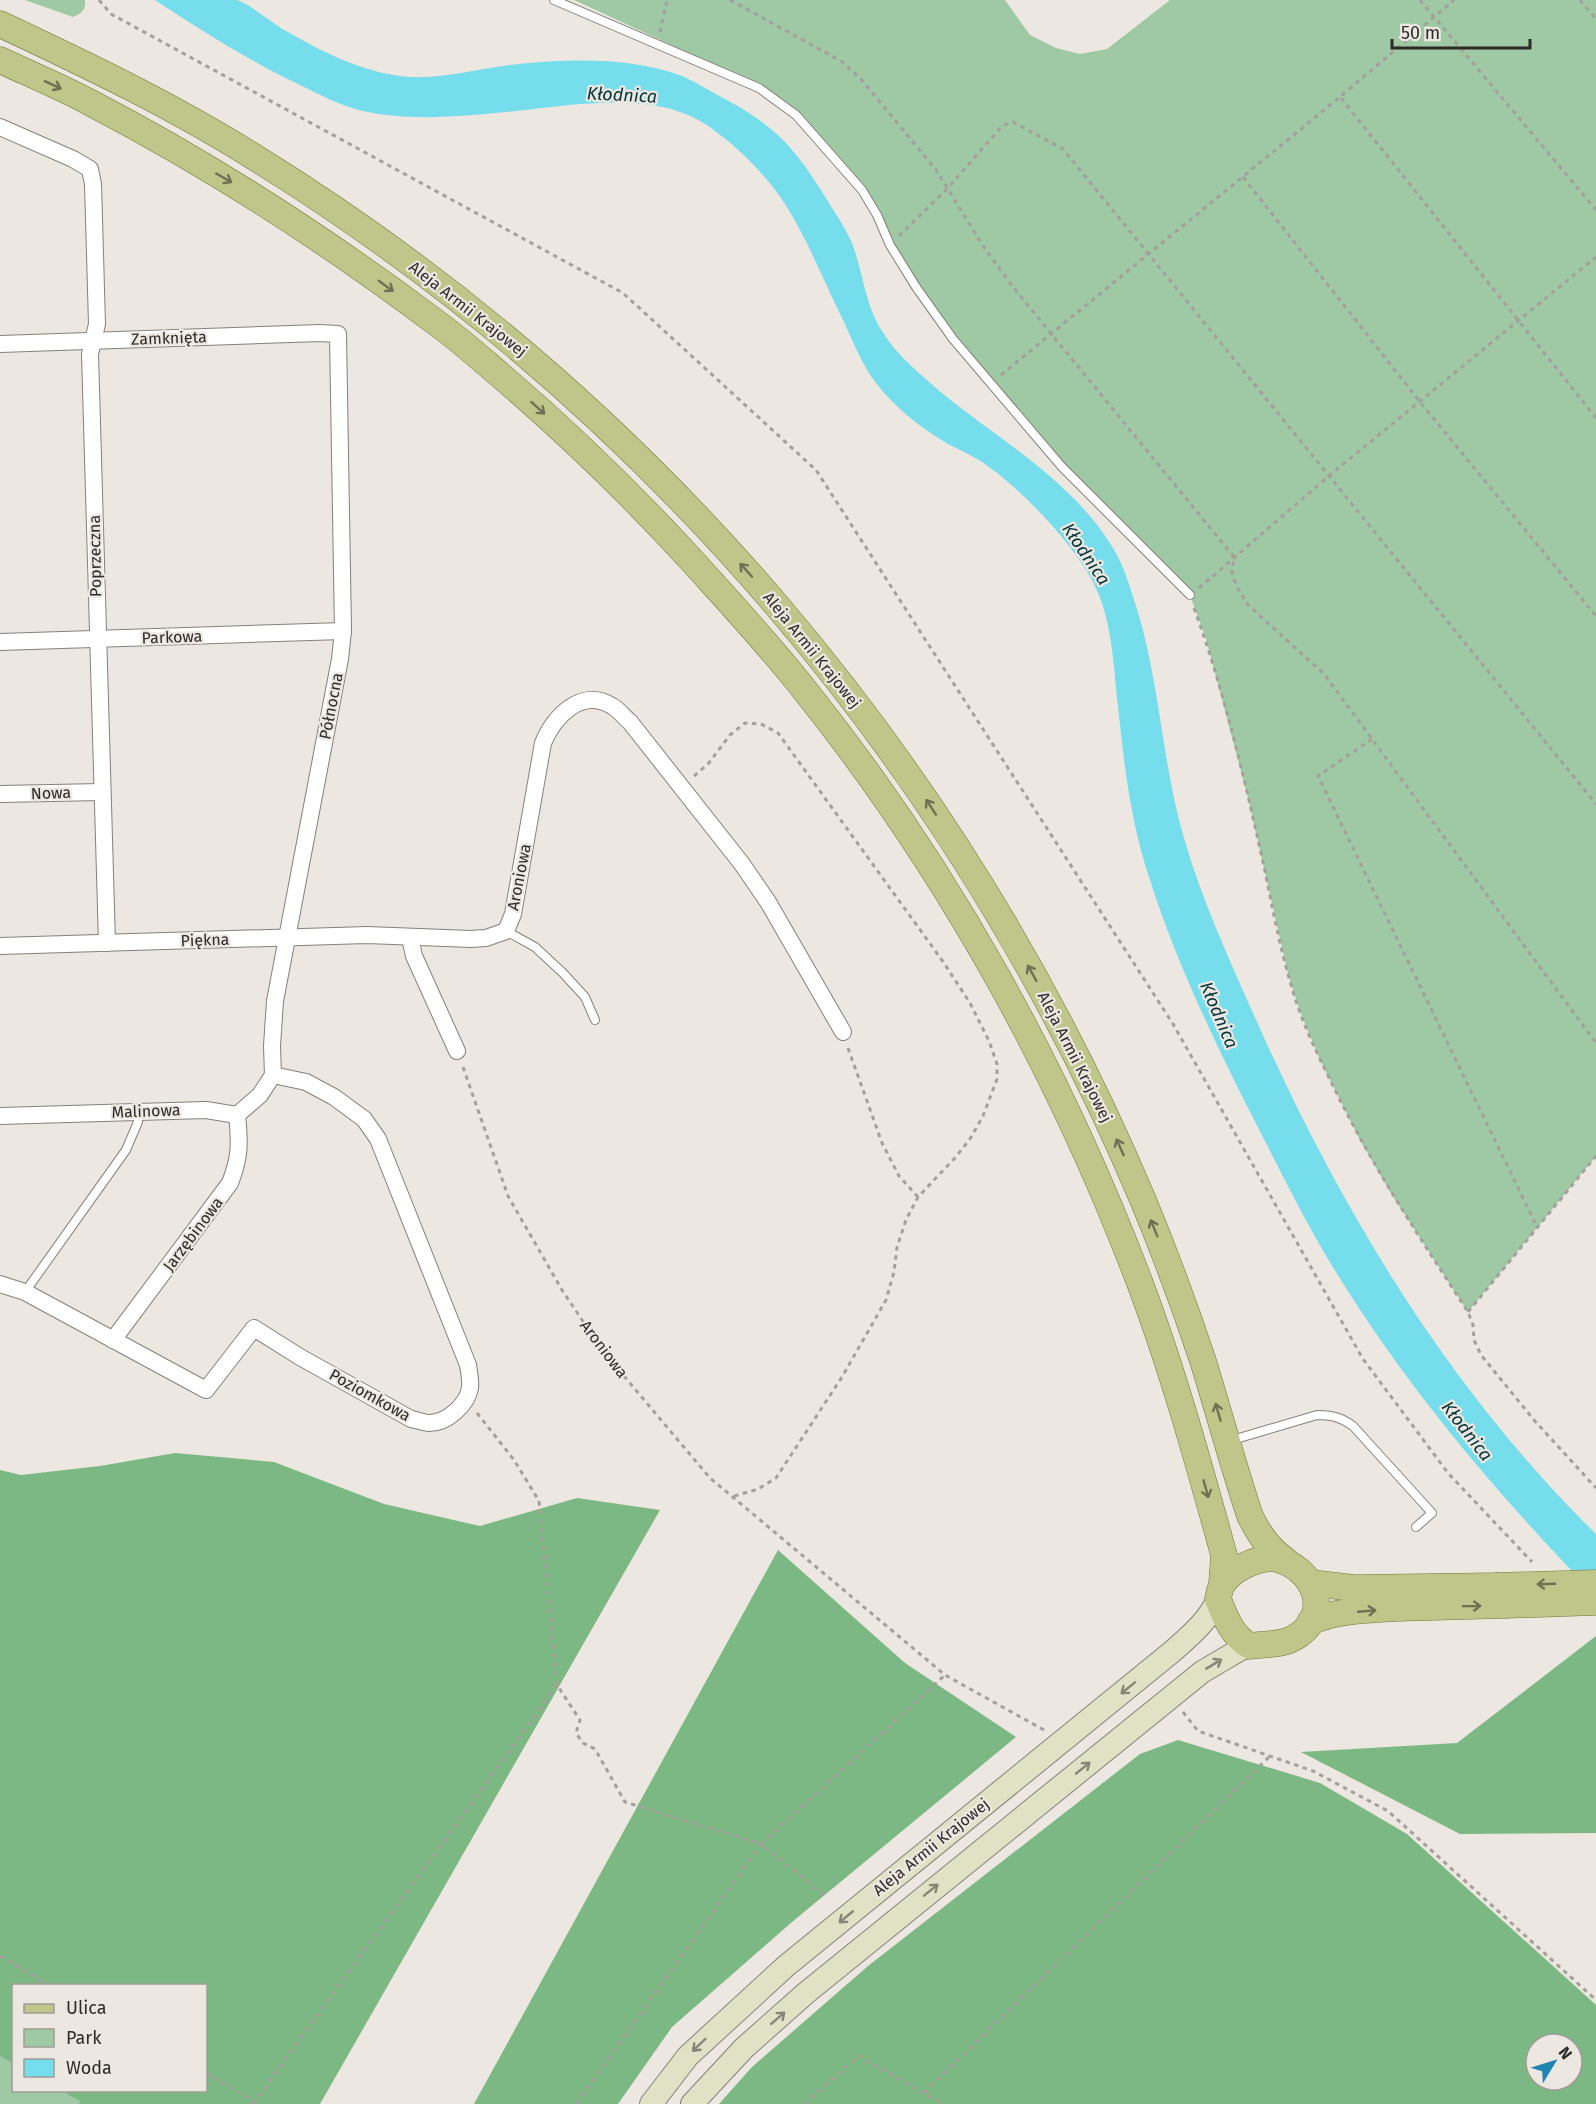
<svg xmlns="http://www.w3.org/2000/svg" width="1596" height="2104" font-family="'Fira Sans',sans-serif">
<rect width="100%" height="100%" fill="#ece7e0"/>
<!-- green -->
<g fill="#9fc9a4">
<path d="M25,0H85C86,10 82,13 73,17Z"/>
<polygon points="574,0 1005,0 1030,35 1056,48 1080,54 1107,49 1170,0 1596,0 1596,1156 1468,1312 1392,1195 1360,1140 1320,1060 1299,1009 1288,974 1248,798 1206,639 1190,595 1062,467 916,287 877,215 821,142 759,88 667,43"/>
<polygon points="0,1990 13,1997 14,2090 173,2091 165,2104 0,2104"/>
</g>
<!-- forest -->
<g fill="#7cb883" fill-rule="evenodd">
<polygon points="175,1453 274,1462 384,1504 480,1526 577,1498 660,1510 320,2104 79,2104 80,2101 62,2091 206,2090 206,1986 14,1986 13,2063 0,2056 0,1470 21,1475 100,1466"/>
<polygon points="778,1550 905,1663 1016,1737 792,1922 672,2027 618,2104 474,2104"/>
<polygon points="1596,1636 1596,1833 1460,1834 1301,1752 1457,1743"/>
<path d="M1178,1740L1320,1783L1407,1834L1596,2005V2104H719L752,2067L868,1966L1140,1754ZM1536,2044H1572V2080H1536Z"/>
</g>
<!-- water -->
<path fill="#75ddeb" d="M155,0C175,0 194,0 214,0C222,0 230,0 237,0C250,4 273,24 286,31C319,50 356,69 394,75C432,82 471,70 509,65C565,59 629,56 682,76C696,82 710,91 723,98C778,127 797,151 829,203C837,216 846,229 852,243C863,272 865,305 882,331C894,351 912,367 929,382C992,437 1075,479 1117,555C1126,572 1131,591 1137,609C1160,684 1162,763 1184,838C1202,901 1230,961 1257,1022C1341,1210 1448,1389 1596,1534V1596C1497,1494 1405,1386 1331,1264C1301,1214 1275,1160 1248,1108C1211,1034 1175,959 1150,880C1131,824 1124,765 1118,706C1113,664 1113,619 1092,580C1070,540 1018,485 979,460C969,454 958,449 948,444C921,428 895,408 876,383C862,365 853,341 843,320C824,282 808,240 785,204C767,176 739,148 711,128C657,89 578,105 516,111C467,116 412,122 363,111C341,106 318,94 298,84C248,60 202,31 155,0Z"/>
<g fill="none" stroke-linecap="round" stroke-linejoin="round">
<!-- lane casing -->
<g stroke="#85807a" stroke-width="10">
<g id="lane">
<polyline points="554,0 759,88 796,115 862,190 877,215 890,245 916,287 953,339 1062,467 1190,595"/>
<polyline points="506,931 535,947 563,973 585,997 595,1020"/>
<polyline points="25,1292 126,1150 138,1122 138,1112"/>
<path d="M1229,1441L1317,1415C1331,1415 1341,1417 1353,1426L1432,1513L1416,1527"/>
</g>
</g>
<!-- street casing -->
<g stroke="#85807a" stroke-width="18">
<g id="street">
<polyline points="0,127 73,159 90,169 93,184 97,324 90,354 107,943"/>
<polyline points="0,344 320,333 338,334 343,631 340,659 275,1001 272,1046 273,1075"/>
<polyline points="0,642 343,631"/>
<polyline points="0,794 102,792"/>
<polyline points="410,937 414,956 457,1051"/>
<path d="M0,946L367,935L471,939L486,938L506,931L513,914L543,743C554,717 581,687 612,706C618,709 624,717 630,722L742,864L768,902L843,1032"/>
<polyline points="0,1116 206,1110 237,1115 260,1095 273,1075"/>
<path d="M0,1284L25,1292L206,1390L254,1328L300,1357L411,1419C417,1420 424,1423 429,1423C447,1423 467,1405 470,1388C471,1381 469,1372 468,1365L378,1139L364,1119L334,1097L306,1082L273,1075"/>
<path d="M113,1340L230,1183C240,1158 240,1143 237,1115"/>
</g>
</g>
<!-- secondary casing -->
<g stroke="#85807a" stroke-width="24">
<g id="secondary">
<path d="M651,2104L688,2056L786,1966L1173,1651C1191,1635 1208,1621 1218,1599"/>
<polyline points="692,2104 744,2048 806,1993 1202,1672 1241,1649 1250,1646"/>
</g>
</g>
<!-- primary casing -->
<g stroke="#707734" stroke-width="27">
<g id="primary">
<path d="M0,24C85,64 171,105 251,155C652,402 960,767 1143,1200C1165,1253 1185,1307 1203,1361C1219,1413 1233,1465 1250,1516C1259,1534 1268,1548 1285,1560"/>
<path d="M0,60C30,74 61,87 91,103C212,166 329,242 438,324C460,340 480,358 500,375C569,434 634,497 695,564C733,606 772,648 807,693C949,871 1061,1074 1141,1286C1174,1374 1199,1465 1224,1555L1222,1584"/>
<path d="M1272,1558C1316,1566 1335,1617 1292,1639C1280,1645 1263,1644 1250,1646C1232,1636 1225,1617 1218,1599C1219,1594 1220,1588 1222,1585C1231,1569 1255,1559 1272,1558Z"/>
<polyline points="1311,1583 1354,1588 1496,1586"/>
<path d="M1310,1622C1337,1610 1368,1610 1397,1608C1433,1607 1469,1606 1505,1605"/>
</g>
</g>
<!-- path -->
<g stroke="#a4a09b" stroke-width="3" stroke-dasharray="4.5 4.5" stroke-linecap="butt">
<polyline points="99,0 111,14 623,293 816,470 1173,1024 1363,1359 1448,1473 1532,1562"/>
<polyline points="730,0 841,61 861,79 936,170 983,246 1013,287 1234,557 1232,574 1237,587 1248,605 1324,674 1596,1043"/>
<polyline points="1420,0 1596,210"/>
<polyline points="1580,0 1596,19"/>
<polyline points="660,32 667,0"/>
<polyline points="1341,98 1596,418"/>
<polyline points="1243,177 1420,402 1596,616"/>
<polyline points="899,236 947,189 1002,126 1013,122 1063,149 1596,804"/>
<polyline points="1001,375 1340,97 1454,0"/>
<polyline points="1199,588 1330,475 1596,257"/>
<path d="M1194,608C1224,690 1244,777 1263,862C1273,910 1282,960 1298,1007C1308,1036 1322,1063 1335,1090C1374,1169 1420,1238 1468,1312L1473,1325L1474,1340L1481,1355L1534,1420L1596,1488"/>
<polyline points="1372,739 1318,776 1537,1227"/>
<polyline points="694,776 708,764 730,735 745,723 761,724 778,733 944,963 970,1003 989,1041 997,1064 997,1079 983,1116 970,1139 954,1159 918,1197 906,1220 897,1247 894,1272 886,1300 842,1377 776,1478 758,1489 731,1497"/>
<polyline points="848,1048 882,1143 899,1176 918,1197"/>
<polyline points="463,1067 508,1196 562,1290 602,1350 710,1478 945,1675 1044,1730"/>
<polyline points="1468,1312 1596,1156"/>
<polyline points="477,1413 514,1460 539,1501 557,1685"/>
<polyline points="1183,1712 1198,1731 1313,1771 1388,1811 1596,2000"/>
<polyline points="824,1895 761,1844 945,1675"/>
<polyline points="0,1956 51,1986"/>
<polyline points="206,2073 259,2104"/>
<polyline points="924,2093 1269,1757"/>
<polyline points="253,2104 557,1685 580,1720 576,1733 583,1743 595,1749 625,1802 761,1844 576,2104"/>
<polyline points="804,2104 859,2056 943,2104"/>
</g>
<!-- lane -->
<use href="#lane" stroke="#fff" stroke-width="8"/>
<!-- street -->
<use href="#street" stroke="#fff" stroke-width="16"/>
<!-- secondary -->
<use href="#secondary" stroke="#dfe2c4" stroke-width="22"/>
<!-- primary -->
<use href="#primary" stroke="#bfc689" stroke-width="26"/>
<!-- primary-bridge casing -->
<g stroke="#707734" stroke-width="27" stroke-linecap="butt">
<g id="primary-bridge">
<polyline points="1496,1586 1596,1583"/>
<polyline points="1505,1605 1596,1602"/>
</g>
</g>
<!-- primary-bridge -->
<use href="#primary-bridge" stroke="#bfc689" stroke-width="26"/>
</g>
<!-- one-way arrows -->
<defs><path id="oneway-shaft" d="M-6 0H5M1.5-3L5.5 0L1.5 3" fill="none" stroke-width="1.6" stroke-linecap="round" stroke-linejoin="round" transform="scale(1.5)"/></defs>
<g stroke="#6f7154">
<use href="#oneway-shaft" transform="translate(53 85) rotate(25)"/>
<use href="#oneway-shaft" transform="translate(224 178) rotate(30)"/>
<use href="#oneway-shaft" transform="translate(386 286) rotate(36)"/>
<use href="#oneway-shaft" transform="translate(538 408) rotate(42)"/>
<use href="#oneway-shaft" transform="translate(746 570) rotate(-132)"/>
<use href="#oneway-shaft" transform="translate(931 807) rotate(-123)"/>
<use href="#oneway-shaft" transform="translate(1032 973) rotate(-119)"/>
<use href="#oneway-shaft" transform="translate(1120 1147) rotate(-114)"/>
<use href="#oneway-shaft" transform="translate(1154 1228) rotate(-112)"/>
<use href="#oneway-shaft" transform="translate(1218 1412) rotate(-106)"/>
<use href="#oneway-shaft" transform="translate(1206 1489) rotate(74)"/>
<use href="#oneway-shaft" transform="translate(1546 1584) rotate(178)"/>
<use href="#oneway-shaft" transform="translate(1472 1606) rotate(-1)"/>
<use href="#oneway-shaft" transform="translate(1367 1611) rotate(-5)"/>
</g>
<g stroke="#868676">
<use href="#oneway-shaft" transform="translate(1214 1664) rotate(-31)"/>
<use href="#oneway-shaft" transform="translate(1128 1688) rotate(141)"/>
<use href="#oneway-shaft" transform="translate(1083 1768) rotate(-39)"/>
<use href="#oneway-shaft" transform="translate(931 1890) rotate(-39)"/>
<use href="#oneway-shaft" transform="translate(846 1917) rotate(140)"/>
<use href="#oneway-shaft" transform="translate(778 2018) rotate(-41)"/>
<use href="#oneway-shaft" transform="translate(699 2045) rotate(136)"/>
</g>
<g text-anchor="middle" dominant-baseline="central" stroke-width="4.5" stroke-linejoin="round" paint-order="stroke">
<!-- street labels -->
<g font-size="16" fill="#2d2b29" stroke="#ece7e0">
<text transform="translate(468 309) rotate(38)">Aleja Armii Krajowej</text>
<text transform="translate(169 338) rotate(-2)">Zamknięta</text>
<text transform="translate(95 556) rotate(-91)">Poprzeczna</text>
<text transform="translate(172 637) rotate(-2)">Parkowa</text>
<text transform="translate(812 650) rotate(51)">Aleja Armii Krajowej</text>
<text transform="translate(331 706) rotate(-79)">Północna</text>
<text transform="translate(51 793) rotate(-2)">Nowa</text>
<text transform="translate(519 877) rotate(-79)">Aroniowa</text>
<text transform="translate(205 940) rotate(-2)">Piękna</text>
<text transform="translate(1075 1057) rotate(63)">Aleja Armii Krajowej</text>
<text transform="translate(146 1111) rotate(-2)">Malinowa</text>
<text transform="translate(193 1234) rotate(-53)">Jarzębinowa</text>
<text transform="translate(604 1349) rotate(53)">Aroniowa</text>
<text transform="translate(370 1395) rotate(29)">Poziomkowa</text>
<text transform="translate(931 1847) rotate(-39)">Aleja Armii Krajowej</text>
</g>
<!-- water labels -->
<g font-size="18" font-style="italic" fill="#00343a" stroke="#ece7e0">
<text transform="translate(622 95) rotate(3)">Kłodnica</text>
<text transform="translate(1086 554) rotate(56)">Kłodnica</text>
<text transform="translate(1219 1015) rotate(67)">Kłodnica</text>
<text transform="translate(1467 1431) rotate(52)">Kłodnica</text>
</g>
</g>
<!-- legend -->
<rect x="12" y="1984" width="195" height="108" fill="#ece7e0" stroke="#a09c97" stroke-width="1.5"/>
<rect x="24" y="2004" width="30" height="9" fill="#bfc689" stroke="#a09c97" stroke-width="1.5"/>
<text x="66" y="2014" font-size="18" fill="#2d2b29">Ulica</text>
<rect x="24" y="2029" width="30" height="18" fill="#9fc9a4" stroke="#a09c97" stroke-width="1.5"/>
<text x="66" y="2044" font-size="18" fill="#2d2b29">Park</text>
<rect x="24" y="2059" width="30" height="18" fill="#75ddeb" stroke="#a09c97" stroke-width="1.5"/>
<text x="66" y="2074" font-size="18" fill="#2d2b29">Woda</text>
<!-- north arrow -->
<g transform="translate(1554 2062) rotate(52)"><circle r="28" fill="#ece7e0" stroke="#a09c97" stroke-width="1.5"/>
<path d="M0-4.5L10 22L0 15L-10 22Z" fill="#2085af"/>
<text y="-9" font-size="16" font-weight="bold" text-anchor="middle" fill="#2d2b29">N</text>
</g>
<!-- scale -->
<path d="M1392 39v9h138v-9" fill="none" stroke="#2d2b29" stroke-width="3"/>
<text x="1401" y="39" font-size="18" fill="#2d2b29" stroke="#ece7e0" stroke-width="4.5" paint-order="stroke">50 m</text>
</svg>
